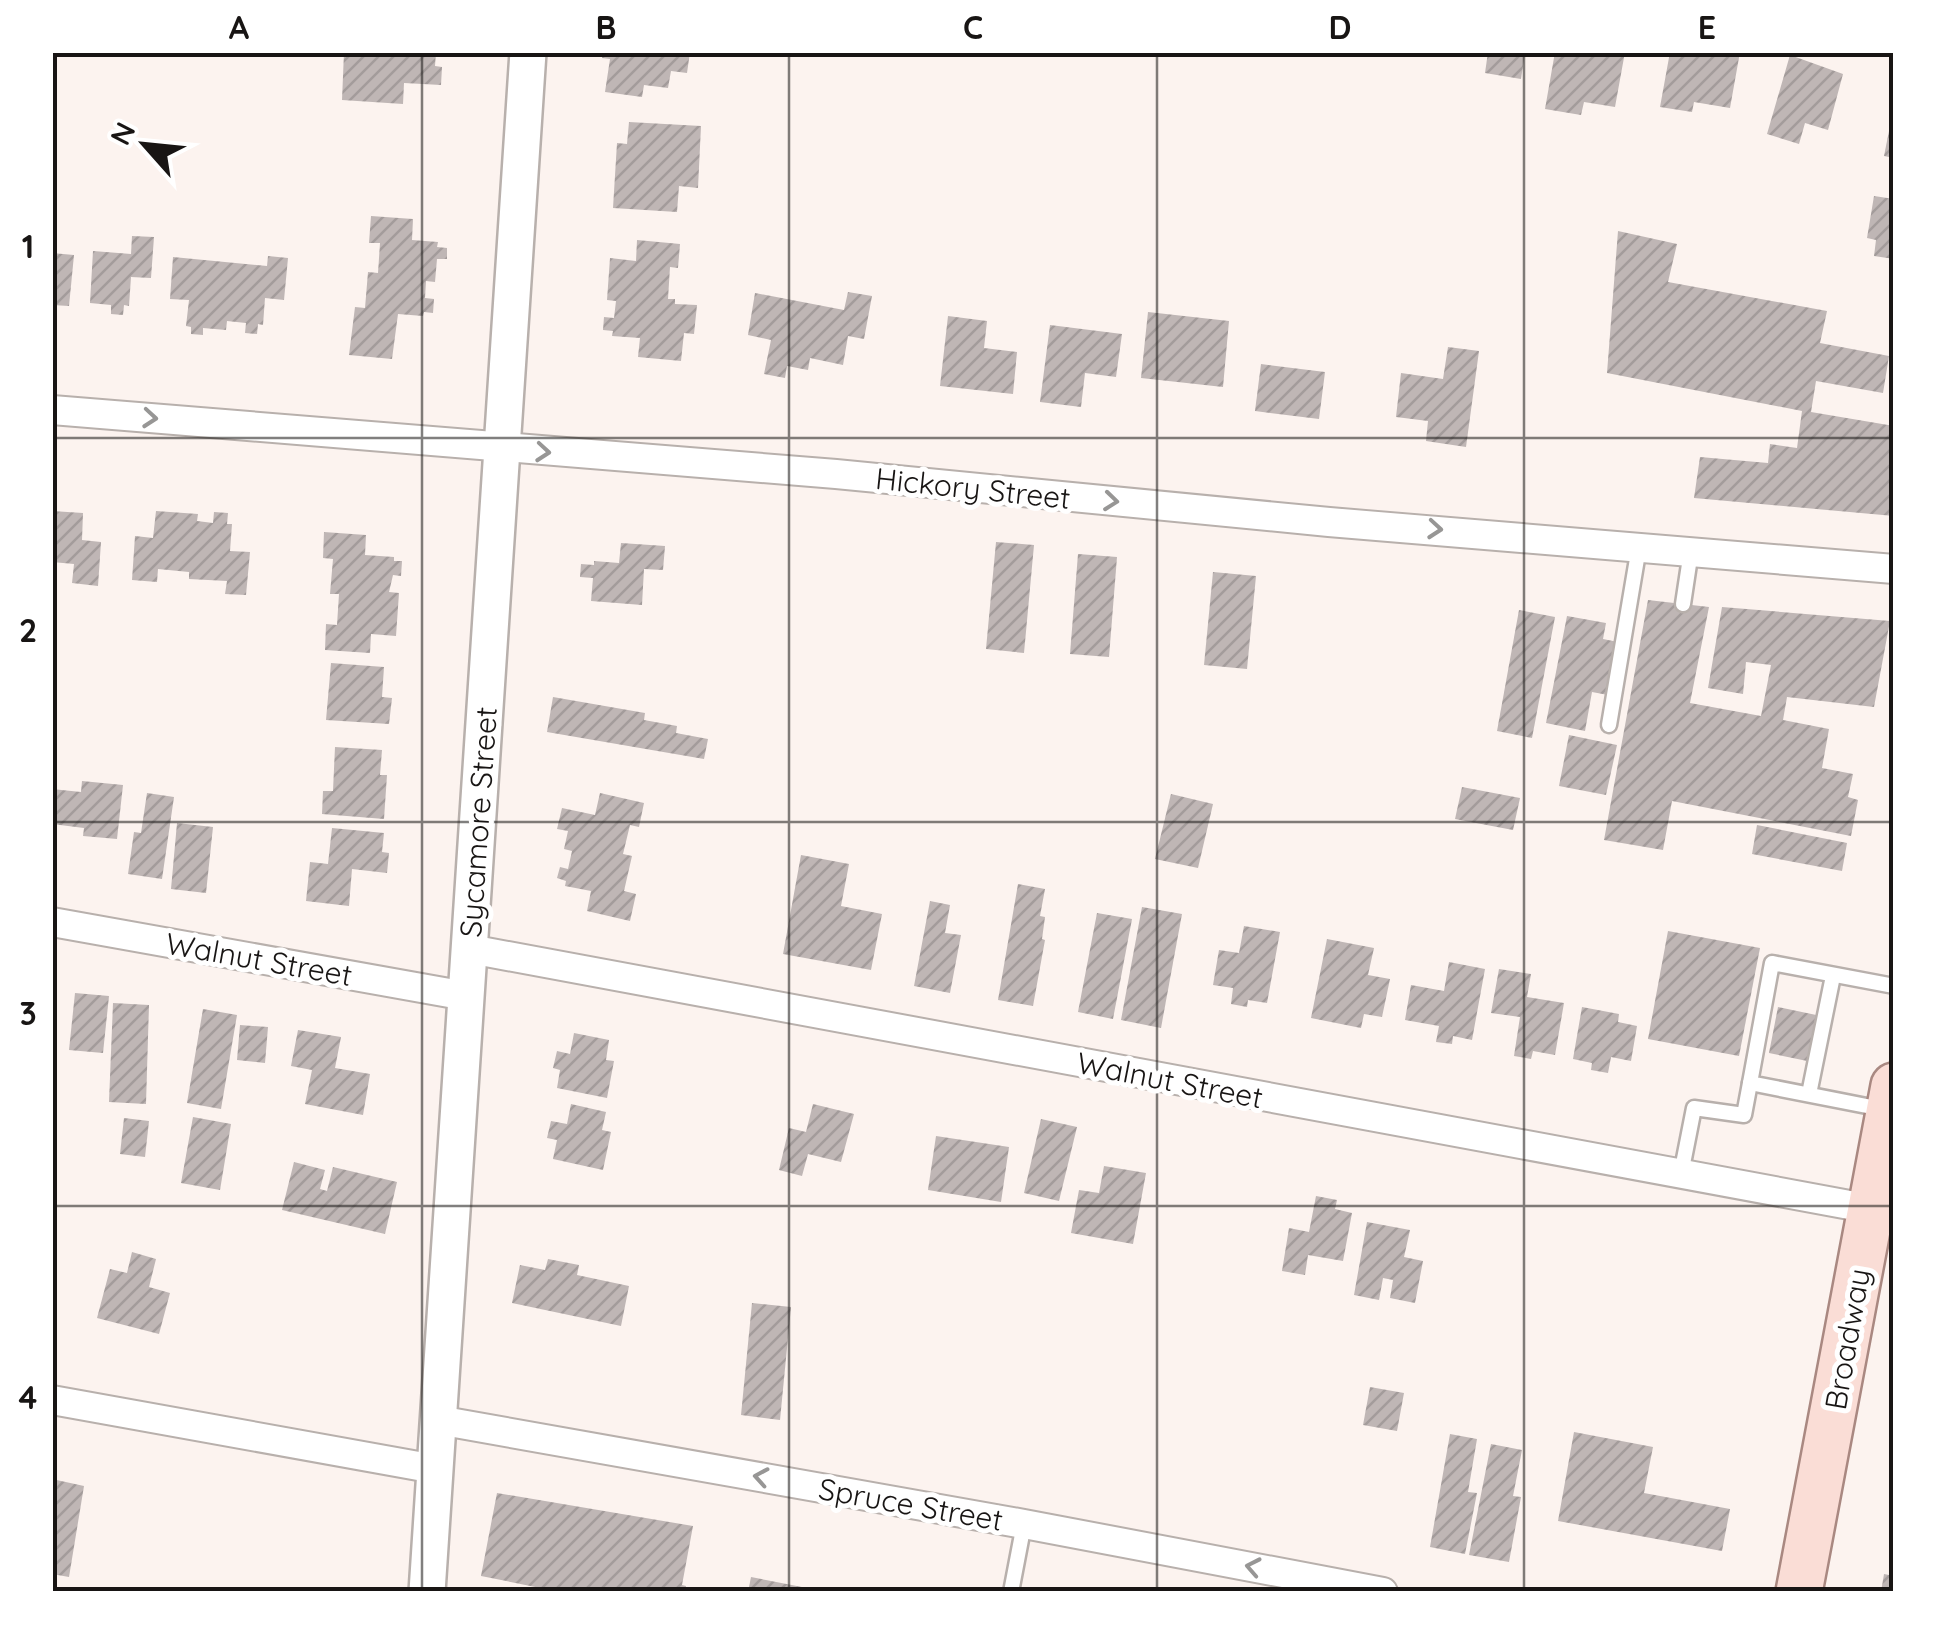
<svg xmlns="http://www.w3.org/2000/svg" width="1946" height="1644" font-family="Quicksand,sans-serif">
<defs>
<pattern id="building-hatch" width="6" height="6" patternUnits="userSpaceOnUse" patternTransform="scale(2.5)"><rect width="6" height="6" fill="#bfb6b5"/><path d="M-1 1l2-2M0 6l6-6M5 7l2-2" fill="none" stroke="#a39c9b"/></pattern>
</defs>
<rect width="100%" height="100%" fill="#fcf3ef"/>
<!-- building -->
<g fill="url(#building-hatch)">
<polygon points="344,52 436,52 435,66 442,67 441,85 404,83 403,104 342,100"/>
<polygon points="603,52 690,52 687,73 671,71 668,88 644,85 642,97 605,92 610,59 602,58"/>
<polygon points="1488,52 1525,52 1521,79 1485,73"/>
<polygon points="1555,52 1625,52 1615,107 1584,102 1581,115 1545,109"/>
<polygon points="1670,52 1740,52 1730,108 1694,102 1692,112 1660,107"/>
<polygon points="1790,55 1843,74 1828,130 1805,123 1799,144 1767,134"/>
<polygon points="1892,116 1894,116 1894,158 1884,156"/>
<polygon points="629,122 701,126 698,188 679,186 677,212 613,208 617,143 627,144"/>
<polygon points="1874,196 1894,199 1894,259 1874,256 1876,240 1867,238"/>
<polygon points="371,216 413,219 412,240 438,242 437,247 447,248 447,259 437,259 435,282 426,281 425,298 434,299 433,313 424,312 423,316 398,314 392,359 349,355 355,307 365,308 368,272 378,273 380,243 369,243"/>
<polygon points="1618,231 1677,244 1668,282 1827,311 1820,343 1889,356 1883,393 1816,381 1811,412 1894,426 1894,516 1694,498 1700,457 1768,463 1770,444 1797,448 1802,411 1607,373"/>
<polygon points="132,236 154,237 151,278 131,277 129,306 124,305 123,315 111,314 111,305 90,303 93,251 131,254"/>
<polygon points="637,240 680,244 678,268 670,267 668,299 675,299 675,304 697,305 694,334 684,333 681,361 638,357 640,338 612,336 613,331 603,330 604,317 614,318 616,301 607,300 610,258 636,261"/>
<polygon points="52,253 74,255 69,306 52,305"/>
<polygon points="268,256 288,258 284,300 265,298 263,325 258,324 257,334 245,333 246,323 227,321 226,330 203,328 203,335 191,334 191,327 186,326 189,300 170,299 173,257 267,266"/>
<polygon points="848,292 872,296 864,339 848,336 843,365 810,358 808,370 787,366 785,378 764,374 771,340 748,335 755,293 844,310"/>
<polygon points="1148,312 1229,321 1223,387 1141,378"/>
<polygon points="948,316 987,321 984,348 1017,352 1013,394 940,386"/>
<polygon points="1050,325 1122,334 1116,377 1085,373 1081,407 1040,402"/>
<polygon points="1448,347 1479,351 1466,447 1426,441 1428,421 1396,417 1401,373 1443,379"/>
<polygon points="1261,364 1325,372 1319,419 1255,411"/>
<polygon points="52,511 83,513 82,540 101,542 98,586 72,583 74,564 52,562"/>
<polygon points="156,511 198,514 197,521 213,523 214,512 228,513 227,524 232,524 230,551 250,552 246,595 225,594 227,581 189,579 189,572 158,569 157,582 132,580 135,536 153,538"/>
<polygon points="324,532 366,535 365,555 394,557 394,561 402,561 401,576 393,575 389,592 399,593 396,636 371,634 370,653 325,650 326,624 337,625 339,594 330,594 333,559 323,558"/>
<polygon points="996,542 1034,545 1024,653 986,649"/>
<polygon points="621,543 665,546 663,570 644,569 642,605 591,601 593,578 580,577 581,564 594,565 594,561 619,563"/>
<polygon points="1078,554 1117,557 1109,657 1070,654"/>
<polygon points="1213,572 1256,576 1247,669 1204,665"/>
<polygon points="1648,600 1709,607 1690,703 1761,716 1771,665 1746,662 1743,694 1708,688 1722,607 1890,621 1874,707 1787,697 1783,720 1829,729 1822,768 1853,774 1848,797 1858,800 1851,836 1672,801 1663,850 1604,840"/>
<polygon points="1519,610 1555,617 1532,738 1497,731"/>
<polygon points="1567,616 1606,623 1603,639 1618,642 1608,695 1592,692 1585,731 1546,723"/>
<polygon points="331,663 384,667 382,697 392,698 389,724 326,720"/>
<polygon points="553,697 645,713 644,720 677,726 676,733 708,739 704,759 547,732"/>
<polygon points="1569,735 1617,745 1606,795 1559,786"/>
<polygon points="335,747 382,750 380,775 387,775 384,819 322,814 323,791 333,791"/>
<polygon points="82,781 123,785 117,839 83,836 84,828 52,824 52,789 81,792"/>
<polygon points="1462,787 1520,798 1513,830 1455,819"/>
<polygon points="147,793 174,797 162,879 128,874 134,832 141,833"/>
<polygon points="600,793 644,803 639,827 630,825 623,854 632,856 624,891 636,894 630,921 587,911 591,891 565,886 566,881 557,878 560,867 568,869 572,851 564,849 568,831 557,829 562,808 595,815"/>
<polygon points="1171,794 1213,804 1198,868 1155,859"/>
<polygon points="177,823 213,827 206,893 171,889"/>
<polygon points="1757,825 1847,843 1842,871 1752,854"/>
<polygon points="332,828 384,833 382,852 389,853 387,873 352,869 349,906 306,901 310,862 328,864"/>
<polygon points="801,855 849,864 841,906 882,914 871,970 783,954"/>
<polygon points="1018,884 1045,889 1040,916 1045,917 1042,939 1045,940 1033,1006 998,1000"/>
<polygon points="930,901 950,905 945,933 961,935 950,993 914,986"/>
<polygon points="1142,907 1182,914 1161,1028 1121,1020"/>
<polygon points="1097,913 1132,919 1113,1019 1078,1012"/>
<polygon points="1244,926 1280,932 1267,1003 1248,1000 1247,1007 1231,1004 1233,988 1213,985 1219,950 1239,953"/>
<polygon points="1668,931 1760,948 1739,1056 1648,1039"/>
<polygon points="1327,939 1374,948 1368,975 1390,979 1382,1017 1364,1014 1361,1028 1311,1018"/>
<polygon points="1449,962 1485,969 1472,1040 1453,1036 1452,1044 1436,1042 1439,1026 1405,1020 1411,985 1444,991"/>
<polygon points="1499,969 1531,974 1527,997 1564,1003 1555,1055 1533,1051 1531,1059 1514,1056 1520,1017 1491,1013"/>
<polygon points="75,993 109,996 103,1053 69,1050"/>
<polygon points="113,1003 149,1005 146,1104 109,1102"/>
<polygon points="1582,1007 1619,1014 1618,1022 1637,1026 1631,1061 1611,1057 1608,1073 1591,1070 1592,1063 1573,1059"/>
<polygon points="1778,1007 1821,1016 1812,1062 1769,1053"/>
<polygon points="203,1009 237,1015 221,1109 187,1103"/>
<polygon points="240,1025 268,1027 265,1063 237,1060"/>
<polygon points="298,1030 341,1037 335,1068 370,1074 363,1115 305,1104 312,1070 291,1066"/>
<polygon points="574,1033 609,1040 606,1060 614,1061 607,1098 557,1088 560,1070 553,1068 557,1051 570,1054"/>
<polygon points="571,1104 606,1112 602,1130 611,1132 603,1170 553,1159 557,1140 547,1138 551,1121 567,1124"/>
<polygon points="813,1104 854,1114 841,1162 808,1154 802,1176 779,1170 789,1128 806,1132"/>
<polygon points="193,1117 231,1124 220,1190 181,1183"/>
<polygon points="124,1118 149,1121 145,1157 120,1154"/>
<polygon points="1041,1119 1077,1127 1059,1201 1024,1193"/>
<polygon points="936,1136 1009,1147 1001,1202 928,1190"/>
<polygon points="294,1162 325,1170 320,1189 327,1191 333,1167 397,1182 385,1234 282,1210"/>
<polygon points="1104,1166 1146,1173 1133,1244 1071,1233 1079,1190 1099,1193"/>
<polygon points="1316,1196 1337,1200 1335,1209 1352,1213 1343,1261 1308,1255 1305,1275 1282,1271 1289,1228 1309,1232"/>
<polygon points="1367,1222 1410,1230 1404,1257 1423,1261 1415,1303 1390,1298 1393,1280 1383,1278 1379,1300 1354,1295"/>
<polygon points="132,1252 156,1259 149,1287 170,1293 159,1334 97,1318 110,1269 127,1273"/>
<polygon points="548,1259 579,1265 577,1275 629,1286 621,1326 512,1303 520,1265 545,1270"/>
<polygon points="752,1303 791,1307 780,1420 741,1415"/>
<polygon points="1370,1387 1404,1393 1397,1431 1363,1425"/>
<polygon points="1574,1432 1653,1447 1644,1493 1730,1509 1722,1551 1558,1521"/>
<polygon points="1450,1434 1477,1439 1468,1492 1477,1493 1465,1554 1430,1547"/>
<polygon points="1491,1444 1522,1450 1513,1496 1521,1497 1509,1562 1469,1555"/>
<polygon points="52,1479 84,1486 69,1577 52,1574"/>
<polygon points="497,1493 693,1526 682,1585 686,1586 685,1592 560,1592 481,1576"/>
<polygon points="1884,1574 1894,1576 1894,1592 1881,1592"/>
<polygon points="751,1577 807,1588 806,1592 748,1592"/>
</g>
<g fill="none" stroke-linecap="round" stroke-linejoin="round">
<!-- service casing -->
<g stroke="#b8b0ac" stroke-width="19">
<g id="service">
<polyline points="1683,604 1691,551"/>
<polyline points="1609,725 1639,547"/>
<polyline points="1809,1094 1833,976"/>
<polyline points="1882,1109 1750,1083 1772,963 1894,986"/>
<polyline points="1681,1174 1694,1108 1744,1115 1750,1083"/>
<polyline points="1011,1592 1024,1524"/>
</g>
</g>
<!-- minor casing -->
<g stroke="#b8b0ac" stroke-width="32">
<g id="minor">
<polyline points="52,410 836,474 1329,522 1894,569"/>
<polyline points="52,922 466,996"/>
<polyline points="470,949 1871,1209"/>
<polyline points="52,1400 435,1469"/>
<polyline points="438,1420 1024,1524 1383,1592"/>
</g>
</g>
<!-- tertiary casing -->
<g stroke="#b8b0ac" stroke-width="40">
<polyline id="tertiary" points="427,1592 528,52"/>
</g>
<!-- primary casing -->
<g stroke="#a98881" stroke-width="50">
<polyline id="primary" points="1799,1592 1894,1086"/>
</g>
<!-- service -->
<use href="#service" stroke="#fff" stroke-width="14"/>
<!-- minor -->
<use href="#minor" stroke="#fff" stroke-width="28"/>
<!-- tertiary -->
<use href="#tertiary" stroke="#fff" stroke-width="35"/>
<!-- primary -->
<use href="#primary" stroke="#faddd6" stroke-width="45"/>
</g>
<!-- one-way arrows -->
<defs><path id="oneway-chevron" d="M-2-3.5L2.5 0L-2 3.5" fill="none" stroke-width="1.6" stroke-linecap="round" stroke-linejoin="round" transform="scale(2.5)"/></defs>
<g stroke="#979695">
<use href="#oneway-chevron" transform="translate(150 418) rotate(5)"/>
<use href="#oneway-chevron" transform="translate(543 452) rotate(5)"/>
<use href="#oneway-chevron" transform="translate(1111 501) rotate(6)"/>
<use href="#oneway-chevron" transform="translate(1435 529) rotate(5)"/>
<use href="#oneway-chevron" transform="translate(761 1477) rotate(-170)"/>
<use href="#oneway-chevron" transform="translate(1253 1567) rotate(-169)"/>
</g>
<!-- grid -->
<path fill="none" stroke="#181514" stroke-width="2.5" stroke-opacity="0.55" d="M422,52V1592M789,52V1592M1157,52V1592M1524,52V1592M52,438H1894M52,822H1894M52,1206H1894"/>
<g text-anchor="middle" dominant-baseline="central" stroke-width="10" stroke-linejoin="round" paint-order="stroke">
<!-- street labels -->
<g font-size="30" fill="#181514" stroke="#fff">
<text transform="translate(973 488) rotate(6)">Hickory Street</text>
<text transform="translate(478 822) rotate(-86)">Sycamore Street</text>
<text transform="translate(259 959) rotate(10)">Walnut Street</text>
<text transform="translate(1170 1080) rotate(11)">Walnut Street</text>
<text transform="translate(1847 1339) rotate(-80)">Broadway</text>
<text transform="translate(911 1504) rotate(10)">Spruce Street</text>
</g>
</g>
<!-- border -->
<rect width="1946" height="1644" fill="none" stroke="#ffffff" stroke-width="110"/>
<!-- north arrow -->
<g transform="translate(145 145) rotate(297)" stroke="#ffffff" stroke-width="8" paint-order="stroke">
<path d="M0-8L18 38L0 25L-18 38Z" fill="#181514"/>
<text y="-15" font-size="28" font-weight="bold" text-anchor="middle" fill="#181514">N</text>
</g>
<rect x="55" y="55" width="1836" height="1534" fill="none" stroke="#181514" stroke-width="4"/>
<g font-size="32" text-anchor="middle" font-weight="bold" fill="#181514">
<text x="239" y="39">A</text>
<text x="606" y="39">B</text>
<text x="973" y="39">C</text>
<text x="1340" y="39">D</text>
<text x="1707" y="39">E</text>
<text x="28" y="258">1</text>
<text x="28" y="642">2</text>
<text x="28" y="1025">3</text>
<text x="28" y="1409">4</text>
</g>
</svg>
